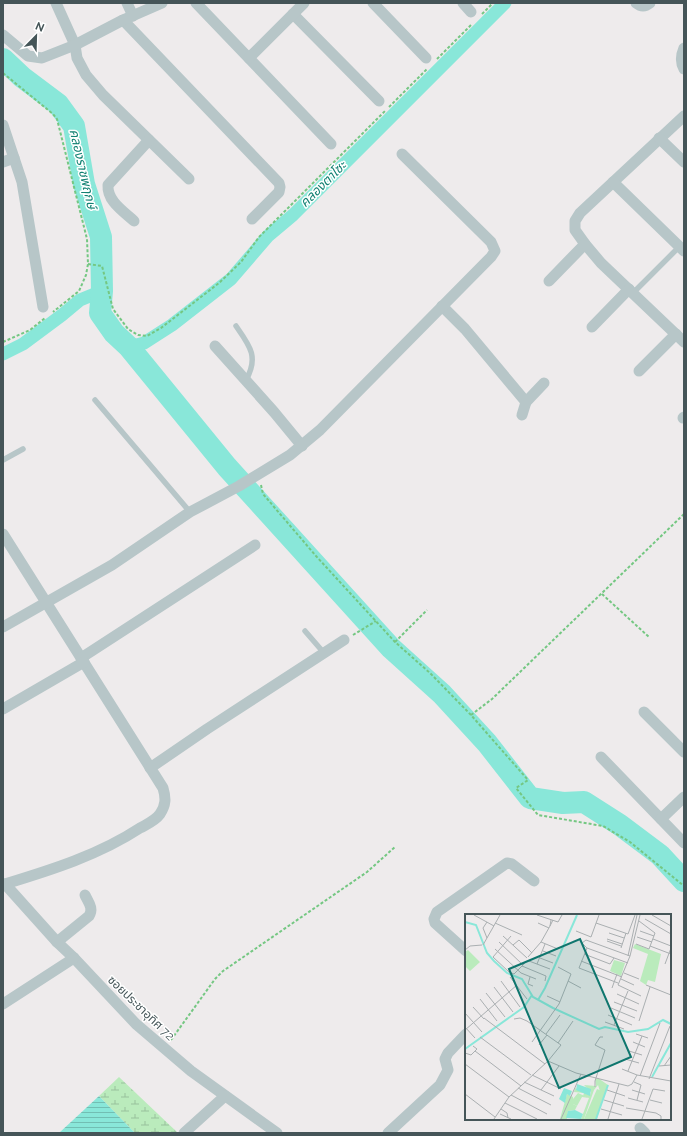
<svg xmlns="http://www.w3.org/2000/svg" width="687" height="1136" font-family="Raleway,'Noto Sans Thai',sans-serif">
<defs>
<pattern id="wetland-marsh" width="20" height="14" patternUnits="userSpaceOnUse"><rect width="20" height="14" fill="#baebbc"/><path d="M1 5h8M5 5V1M11 12h8M15 12V8" fill="none" stroke="#99c19c"/></pattern>
<pattern id="water-rules" width="6" height="5" patternUnits="userSpaceOnUse"><rect width="6" height="5" fill="#89e7d9"/><path d="M0 2.5h6" fill="none" stroke="#72beb3"/></pattern>
</defs>
<rect width="100%" height="100%" fill="#eeebec"/>
<!-- wetland -->
<polygon fill="url(#wetland-marsh)" points="119,1077 178,1133 135,1133 99,1096"/>
<!-- water -->
<polygon fill="url(#water-rules)" points="99,1096 135,1133 59,1133"/>
<g fill="none" stroke-linecap="round" stroke-linejoin="round">
<!-- canal -->
<g stroke="#89e7d9" stroke-width="13">
<polyline points="129,347 144,343 172,325 231,279 268,236 293,215 505,3"/>
<polyline points="3,354 23,344 62,315 80,300 102,291"/>
</g>
<!-- river -->
<polyline stroke="#89e7d9" stroke-width="22" points="3,59 22,77 58,104 74,126 84,184 101,237 102,291 100,313 114,333 129,347 227,467 391,648 442,694 487,743 530,798 563,803 584,802 620,825 660,855 684,881"/>
<!-- path -->
<g stroke="#74c782" stroke-width="2" stroke-dasharray="3 2" stroke-linecap="butt">
<polyline points="482,14 493,3"/>
<polyline points="437,59 472,24"/>
<polyline points="3,73 53,114 57,119 87,239 88,264 86,275 79,291 53,312"/>
<polyline points="389,107 427,69"/>
<polyline points="88,264 102,266 113,309 128,329 138,335 147,336 161,328 219,283 241,262 259,237 385,111"/>
<polyline points="3,342 30,330 45,318"/>
<polyline points="261,485 263,494 316,556 395,642 430,673 471,715 528,780 516,788 538,815 603,826 630,842 684,886"/>
<polyline points="602,594 649,637"/>
<polyline points="353,635 376,621"/>
<polyline points="395,642 427,610"/>
<polyline points="471,715 492,699 684,514"/>
<polyline points="171,1040 215,979 223,971 367,872 395,847"/>
</g>
<!-- lane -->
<g stroke="#b7c6c8" stroke-width="5.5">
<polyline points="633,293 680,246"/>
<path d="M236,326C250,346 259,357 246,380"/>
<polyline points="95,400 190,512"/>
<polyline points="3,460 23,449"/>
<polyline points="305,631 324,653"/>
</g>
<!-- street -->
<g stroke="#b7c6c8" stroke-width="11">
<polyline points="56,3 75,45 77,58 86,75 103,95 189,179"/>
<polyline points="127,3 133,16"/>
<polyline points="196,3 331,144"/>
<polyline points="373,3 426,58"/>
<polyline points="463,3 471,12"/>
<path d="M636,3C641,7 645,7 650,3"/>
<polyline points="293,14 379,101"/>
<polyline points="123,20 279,183 280,187 279,192 252,219"/>
<polyline points="3,35 28,56 42,58 75,45 123,20 162,3"/>
<path d="M684,48C681,55 680,62 684,69"/>
<polyline points="249,58 304,3"/>
<polyline points="684,116 580,213 575,221 575,230 585,244 601,263 684,342"/>
<polyline points="3,125 22,182 43,307"/>
<polyline points="659,138 684,162"/>
<polyline points="3,162 14,158"/>
<polyline points="613,182 684,251"/>
<path d="M134,221C123,211 107,201 108,185L149,140"/>
<polyline points="549,281 585,244"/>
<polyline points="442,306 465,329 526,402"/>
<polyline points="592,327 629,289"/>
<polyline points="215,346 274,412 302,446"/>
<polyline points="639,371 676,334"/>
<polyline points="522,415 526,402 544,383"/>
<polyline points="683,418 684,417"/>
<path d="M3,534L163,788C166,798 166,805 160,814C155,821 147,824 140,828C99,855 51,870 5,884"/>
<polyline points="3,627 112,565 190,512 239,486 290,455 320,430 491,257 495,251 491,242 402,154"/>
<polyline points="81,658 255,545"/>
<polyline points="3,709 84,662"/>
<polyline points="644,712 684,752"/>
<polyline points="601,757 684,843"/>
<polyline points="150,768 207,729 344,640"/>
<polyline points="661,819 684,797"/>
<polyline points="3,884 5,884 57,942 74,958 136,1024 191,1071 277,1133"/>
<path d="M57,942L89,916C94,908 88,902 85,895"/>
<polyline points="466,951 435,923 434,919 437,912 507,863 512,864 534,881"/>
<polyline points="3,1004 74,958"/>
<polyline points="640,1128 645,1133"/>
<polyline points="184,1133 225,1096"/>
<polyline points="388,1133 440,1085 448,1070 445,1059 448,1053 466,1034"/>
</g>
</g>
<g text-anchor="middle" dominant-baseline="central" stroke-width="3" stroke-linejoin="round" paint-order="stroke">
<!-- street labels -->
<g font-size="12" fill="#455558" stroke="#fff">
<text transform="translate(141 1008) rotate(44)">ซอยประชาอุทิศ 72</text>
</g>
<!-- water labels -->
<g font-size="13" font-style="italic" fill="#128172" stroke="#fff">
<text transform="translate(83 169) rotate(77)">คลองราชพฤกษ์</text>
<text transform="translate(323 184) rotate(-45)">คลองตาโซะ</text>
</g>
</g>
<!-- overview -->
<g transform="translate(465 914)">
<rect width="206" height="206" fill="#eeebec"/>
<path d="M170,30L196,40L190,68L183,66L181,71L175,67L183,40L168,34Z" fill="#baebbc"/>
<path d="M133,164L143,171L138,187L133,171L129,176L119,205H116L124,184L118,182L119,179L109,178L110,174L125,181L126,178L119,171L131,172L130,165ZM102,180L108,183V190L112,192L110,196L103,197L102,205H95Z" fill="#baebbc"/>
<path d="M3,36L15,48L5,57L0,52V38ZM132,175L139,178L132,205H119ZM113,179L124,184L117,183L112,192L108,190V185Z" fill="#baebbc"/>
<path d="M149,46L160,49L156,62L145,57Z" fill="#baebbc"/>
<path d="M112,170L126,175L125,182L111,176ZM99,174L107,177L105,182L102,180L100,189L94,185ZM110,196L118,200L116,205L101,204L103,197Z" fill="#89e7d9"/>
<path fill="none" stroke="#89e7d9" stroke-width="2" d="M0,8L11,11L22,39L29,47L42,59L57,65L68,83L88,94L134,115L140,113L163,118L183,115L198,106L206,110M73,86L80,74L112,1M0,135L59,93L67,81M187,163L206,129M131,205L143,171"/>
<path fill="none" stroke="#aaafb1" stroke-width="1" d="M9,1L29,12M72,1L93,8L97,1M175,1L165,42L153,71L176,82M187,1L206,12M180,5L206,20M86,6L85,12L88,6M30,9L57,21M73,9L84,14M131,9L163,20L170,1M111,17L126,23L134,1M175,17L189,22M144,19L159,24M38,22L62,44M46,22L28,43L44,58L49,60L62,47M172,23L187,28M22,24L18,14L22,8M142,25L157,30M188,25L206,32M142,27L156,32M34,28L58,51M76,28L93,35M171,30L184,35L190,19L174,7M18,31L35,1M48,31L54,26L67,39M185,32L206,40M122,34L114,54L153,69M156,34L161,19M30,35L56,59L71,65M0,36L5,32L17,31M78,37L91,42M119,40L145,50L149,44M163,42L172,1M63,43L76,28L85,12M75,44L88,49M64,47L85,55M116,47L157,63M163,49L122,34L117,29L121,26L165,42M72,50L80,30M200,50L206,34M57,52L81,62L80,67M159,59L174,65M45,63L62,85M65,63L63,70L68,72M156,65L169,71M36,67L55,93M103,67L116,74M181,71L206,81M29,73L48,98M147,74L152,60M21,79L40,103M152,80L174,90M82,82L95,88M15,85L32,107M149,88L172,97M8,93L19,105M146,94L170,104M0,99L17,118M143,101L167,111M19,104L80,150M49,105L55,104L62,107L96,131L83,147M174,107L185,73M140,108L159,115M149,111L163,77M0,113L10,124M0,116L52,71M81,120L95,101M171,120L183,124M15,123L66,161M67,128L94,90L106,60L93,53M168,128L180,133M93,129L108,107M74,131L82,121M10,137L56,172M164,137L177,141M0,139L6,141L12,135L8,132M160,145L174,149M0,150L44,183M194,152L206,151M199,152L206,142M157,155L172,161M163,157L177,122M67,161L96,175M175,162L195,109M184,165L205,112M59,168L89,182M169,168L176,171L172,186M130,173V167L140,136L130,131L135,123H138M53,174L86,191M76,176L94,152M142,176L160,182M167,176L180,180M0,180L30,203M46,181L82,200M163,184L178,188M139,186L159,192M185,186L197,189M40,189L72,205M161,194L191,199L196,202V205M36,195L42,199L43,204M136,195L157,201M35,200L46,205M29,205L44,183L83,147L111,159L163,172L167,170L172,161L206,167M96,205L116,160M143,205L154,170M177,205L188,175L200,177"/>
<path fill="#0f766e" fill-opacity="0.15" stroke="#0f766e" stroke-width="2" d="M115,25L166,143L94,174L44,55Z"/>
<rect width="206" height="206" fill="none" stroke="#455558" stroke-width="2"/>
</g>
<!-- border -->
<rect width="687" height="1136" fill="none" stroke="#455558" stroke-width="8"/>
<!-- north arrow -->
<g transform="translate(36 36) rotate(23)" stroke="#ffffff" stroke-width="3" paint-order="stroke">
<path d="M0-3L7 15L0 10L-7 15Z" fill="#455558"/>
<text y="-6" font-size="11" font-weight="bold" text-anchor="middle" fill="#455558">N</text>
</g>
</svg>
